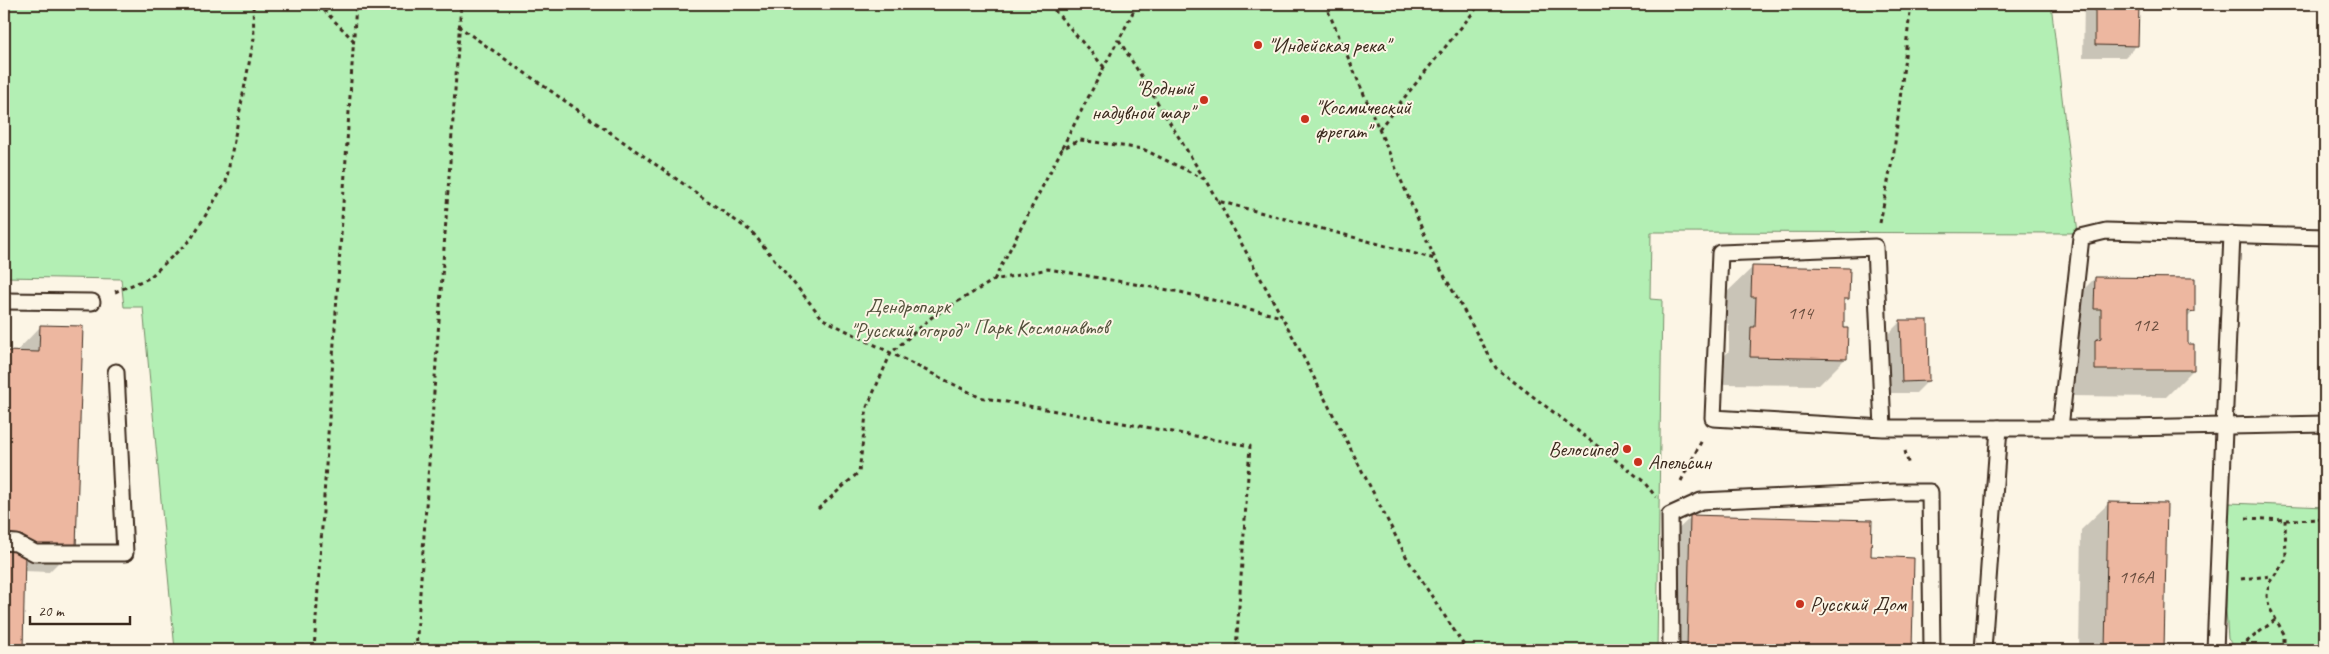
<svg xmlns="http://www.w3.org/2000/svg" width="2329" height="654" font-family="Caveat,sans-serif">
<rect width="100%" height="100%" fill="#fcf5e5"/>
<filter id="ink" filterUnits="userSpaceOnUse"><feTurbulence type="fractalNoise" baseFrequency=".02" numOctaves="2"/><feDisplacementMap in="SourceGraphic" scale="10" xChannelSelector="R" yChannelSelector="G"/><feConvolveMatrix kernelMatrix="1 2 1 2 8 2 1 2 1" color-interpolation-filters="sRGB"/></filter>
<g filter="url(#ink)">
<!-- green -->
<g fill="#b3efb4" stroke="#778c69">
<polygon points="4,4 2051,4 2078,233 1651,232 1650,299 1662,300 1657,650 175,650 143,307 124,307 121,279 4,277"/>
<polygon points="2229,503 2325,507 2325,650 2237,650 2228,639 2226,610"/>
</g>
<!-- shadow -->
<g fill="#0003">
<polygon points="2084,4 2138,4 2137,45 2125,57 2083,57"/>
<polygon points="1753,267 1848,298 1843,303 1842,329 1846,358 1819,385 1723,384 1724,356 1729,351 1729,324 1725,323 1725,294"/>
<polygon points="2095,278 2194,311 2187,318 2187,345 2193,370 2166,397 2068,396 2068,305"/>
<polygon points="1901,321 1928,381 1916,393 1890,393 1889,333"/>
<polygon points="41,326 74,547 49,572 24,571 21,650 4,650 4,352 16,352"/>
<polygon points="2109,503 2166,504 2163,650 2079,650 2081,530"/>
<polygon points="1691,517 1870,558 1913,559 1910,650 1667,650 1670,537"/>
</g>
<!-- building -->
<g fill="#edb7a0" stroke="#3b2a1e">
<polygon points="2095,4 2139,4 2138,46 2095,45"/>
<polygon points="1752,266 1850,268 1849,299 1844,299 1844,328 1848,328 1847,359 1750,357 1751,327 1755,327 1756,297 1751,297"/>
<polygon points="2095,277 2195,278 2195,312 2188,311 2188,344 2194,344 2194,370 2095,370 2095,340 2101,338 2101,309 2094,309"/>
<polygon points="1900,320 1928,320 1929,381 1902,382"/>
<polygon points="40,325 83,326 76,548 25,546 22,535 4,534 4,351 39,352"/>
<polygon points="2108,502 2167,503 2164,650 2105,650"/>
<polygon points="1690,515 1872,520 1871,556 1914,558 1912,650 1687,650"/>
<polygon points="4,551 25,552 23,650 4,650"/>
</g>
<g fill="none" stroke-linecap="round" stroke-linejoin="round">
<!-- service casing -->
<g stroke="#3b2a1e" stroke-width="19">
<g id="service">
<polyline points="4,301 92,302"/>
<polyline points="1883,428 1875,247 1720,253 1713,418 1883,428 2127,428 2325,424"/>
<polyline points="2060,428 2081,237 2106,231 2325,237"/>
<polyline points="4,542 16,543 35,553 125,553 116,372"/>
<polyline points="1671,650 1670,515 1701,501 1894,492 1930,492 1932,650"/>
<polyline points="1983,650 1999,428"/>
<polyline points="2215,650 2232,234"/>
</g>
</g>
<!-- path -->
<g stroke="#3b2a1e" stroke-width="3" stroke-dasharray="4 4" stroke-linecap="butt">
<polyline points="318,4 354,41"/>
<polyline points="1049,4 1104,67"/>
<polyline points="1137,4 1119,40 1218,201 1435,259"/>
<polyline points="1325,4 1435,259 1496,368 1643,481 1656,497"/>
<polyline points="458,26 752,232 823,319 979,397 1250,446 1236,650"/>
<polyline points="1379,129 1480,4"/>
<polyline points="1062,148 1118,40"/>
<polyline points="1218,201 1293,337 1408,560 1467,650"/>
<polyline points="1880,223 1894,151 1911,4"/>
<polyline points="994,280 1062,149 1080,140 1143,149 1204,179"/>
<polyline points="115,292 149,278 191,239 226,182 254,38 253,4"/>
<polyline points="1905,451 1909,466"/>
<polyline points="1681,481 1702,440"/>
<polyline points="818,509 859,472 867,407 891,353 932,317 994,280 1048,269 1180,292 1282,317"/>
<polyline points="2246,518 2285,520 2325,519"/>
<polyline points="2241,579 2272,576"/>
<polyline points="2240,647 2275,620"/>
<polyline points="314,650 356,4"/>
<polyline points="416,650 461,4"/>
<polyline points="2284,650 2284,634 2269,607 2267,596 2269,583 2286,559 2285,520"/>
</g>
<!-- service -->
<use href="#service" stroke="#fcf5e5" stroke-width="15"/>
</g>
</g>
<!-- markers -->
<g fill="#c8321e" stroke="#fcf5e5" stroke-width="2">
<circle cx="1258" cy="45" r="5"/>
<circle cx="1204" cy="100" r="5"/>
<circle cx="1305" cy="119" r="5"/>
<circle cx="1627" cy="449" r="5"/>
<circle cx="1638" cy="462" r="5"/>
<circle cx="1800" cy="604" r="5"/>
</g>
<g text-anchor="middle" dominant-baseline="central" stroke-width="4" stroke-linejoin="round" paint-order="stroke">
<!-- number labels -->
<g font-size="19" fill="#684d3e">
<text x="1800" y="313">114</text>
<text x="2145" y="325">112</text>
<text x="2136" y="577">116А</text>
</g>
<!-- poi labels -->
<g font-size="21" fill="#3b2a1e" stroke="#fcf5e5" text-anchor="start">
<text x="1268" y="45">"Индейская река"</text>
<text x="1194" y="88" text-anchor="end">"Водный<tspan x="1194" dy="24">надувной шар"</tspan></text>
<text x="1315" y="107">"Космический<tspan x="1315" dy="24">фрегат"</tspan></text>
<text x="1617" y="449" text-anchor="end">Велосипед</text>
<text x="1648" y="462">Апельсин</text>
<text x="1810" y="604">Русский Дом</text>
</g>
<!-- park labels -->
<g font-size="21" fill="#53513c" stroke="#fcf5e5">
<text x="908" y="306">Дендропарк<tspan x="908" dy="24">"Русский огород"</tspan></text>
<text x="1041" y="327">Парк Космонавтов</text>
</g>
</g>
<!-- margin -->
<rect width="2329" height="654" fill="none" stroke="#fcf5e5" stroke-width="20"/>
<rect x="10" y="10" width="2309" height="634" fill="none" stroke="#3b2a1e" stroke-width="2" filter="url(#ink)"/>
<!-- scale -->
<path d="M30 616v8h100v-8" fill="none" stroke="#3b2a1e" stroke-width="2.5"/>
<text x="38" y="616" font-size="15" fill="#3b2a1e" stroke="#fcf5e5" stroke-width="4" paint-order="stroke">20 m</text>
</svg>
